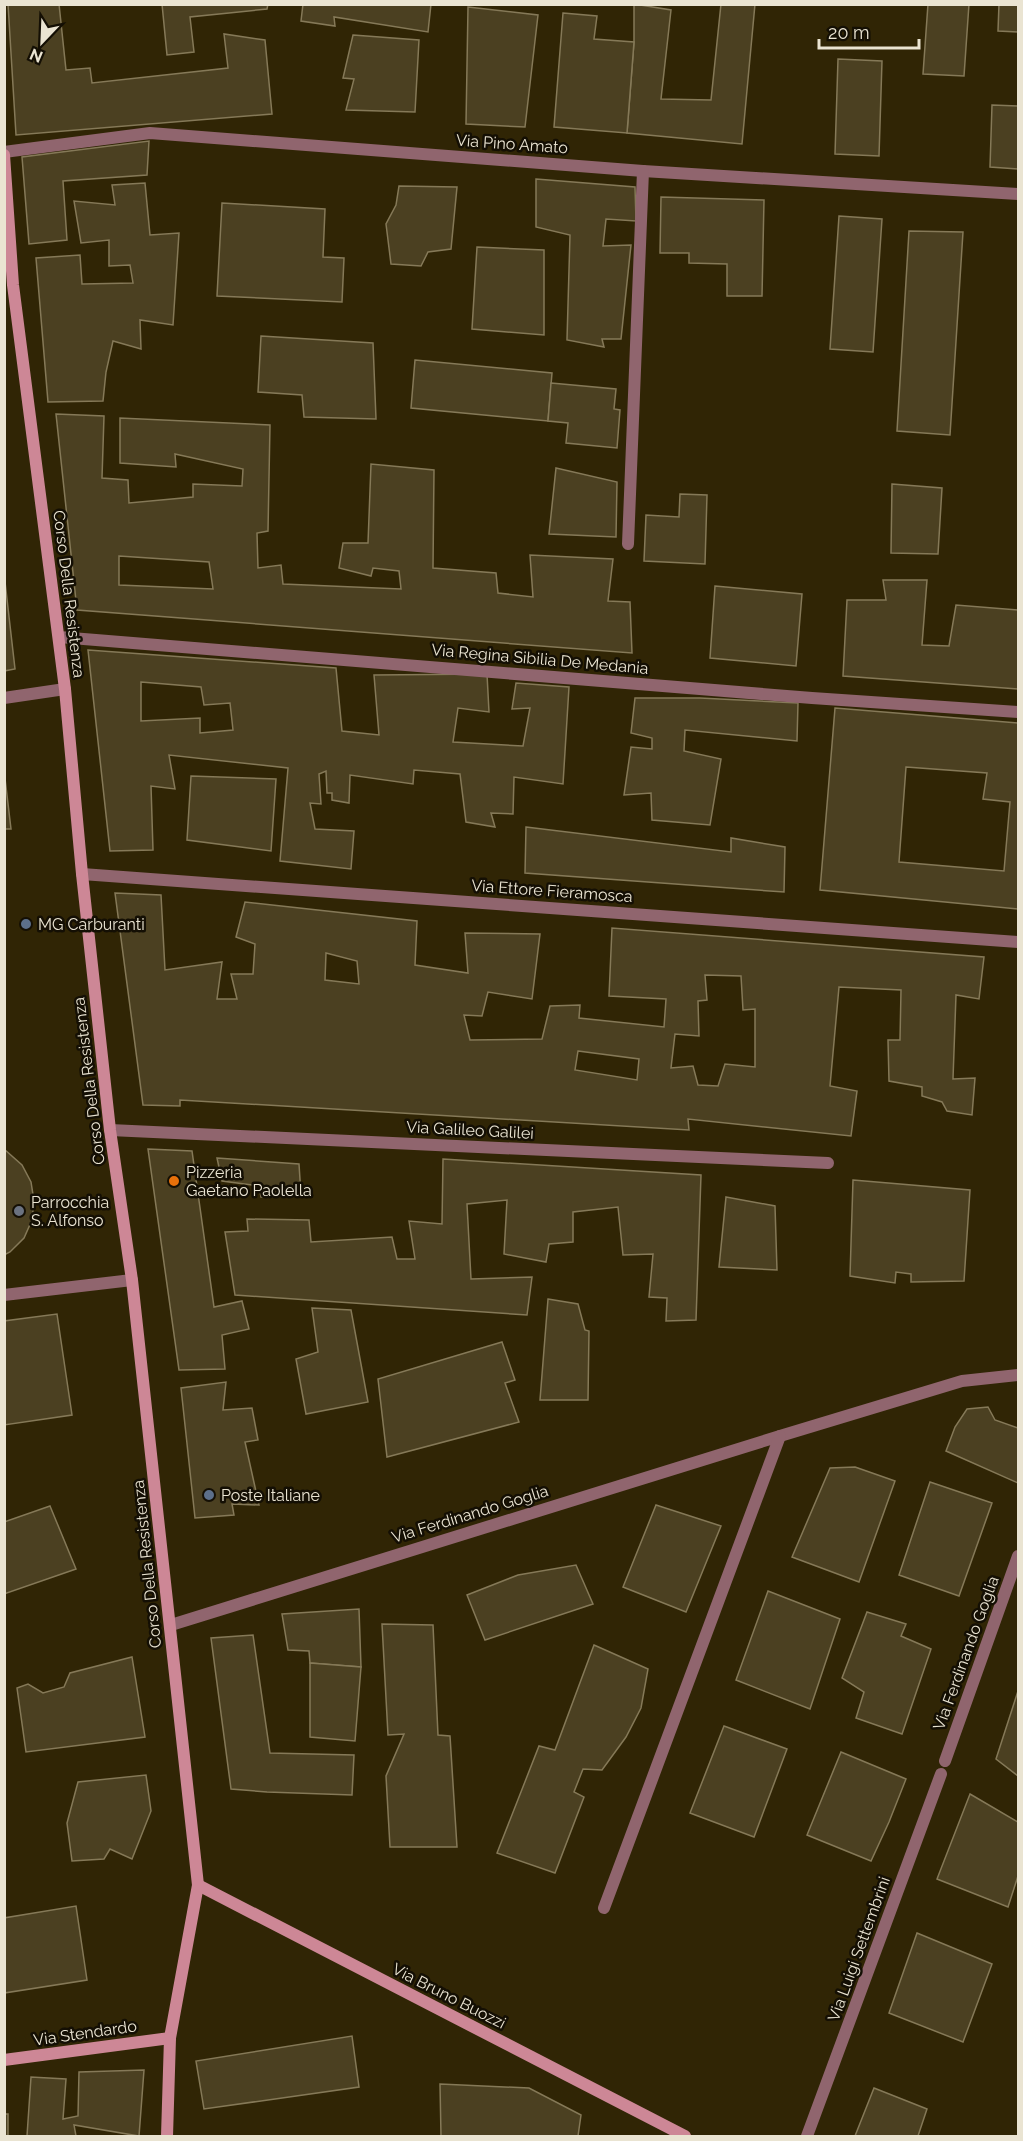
<svg xmlns="http://www.w3.org/2000/svg" width="1023" height="2141" font-family="Raleway,sans-serif">
<rect width="100%" height="100%" fill="#302505"/>
<!-- building -->
<g fill="#4b4021" stroke="#857958" stroke-width="1.5" fill-rule="evenodd">
<polygon points="8,4 59,4 66,70 90,68 92,83 228,68 224,34 265,40 272,114 16,135"/>
<polygon points="162,4 268,4 267,9 190,17 194,52 167,55"/>
<polygon points="303,4 431,4 428,32 334,17 335,26 301,21"/>
<polygon points="634,4 671,10 661,99 711,100 721,4 755,4 742,144 627,133 634,42"/>
<polygon points="928,4 969,4 964,76 923,74"/>
<polygon points="999,4 1018,4 1018,32 998,31"/>
<polygon points="468,7 538,15 525,127 466,124"/>
<polygon points="563,13 597,16 594,39 634,42 627,133 554,127"/>
<polygon points="353,35 419,40 415,112 346,110 354,79 343,78"/>
<polygon points="838,59 882,61 879,156 835,154"/>
<polygon points="992,105 1018,106 1018,169 990,167"/>
<polygon points="149,141 147,175 63,181 67,240 29,244 22,157"/>
<polygon points="536,179 635,187 636,221 606,219 603,246 631,245 621,339 602,339 604,347 567,340 570,235 536,227"/>
<polygon points="145,183 150,235 179,233 173,325 140,320 141,349 113,341 106,372 103,401 48,402 36,258 80,255 82,284 133,283 130,265 109,266 109,240 81,243 74,201 115,205 112,185"/>
<polygon points="399,186 457,187 451,249 428,252 421,266 391,264 386,224 396,205"/>
<polygon points="661,197 764,200 762,296 727,296 727,264 689,263 689,253 660,253"/>
<polygon points="222,203 325,209 323,257 344,258 342,302 217,296"/>
<polygon points="839,216 882,219 873,352 830,349"/>
<polygon points="909,231 963,232 950,435 897,431"/>
<polygon points="477,247 544,250 544,335 472,329"/>
<polygon points="261,336 373,343 376,419 304,417 302,395 258,392"/>
<polygon points="415,360 552,373 548,421 411,408"/>
<polygon points="551,383 616,389 614,409 620,410 617,448 566,443 568,423 548,421"/>
<path d="M56,414L104,416L102,478L128,480L129,503L193,497V484L242,486L243,469L175,454L176,467L120,463V418L270,425L268,531L257,533L258,568L281,565L283,584L401,589L399,571L373,568L371,576L339,568L343,543H368L371,464L434,470L433,568L496,573L498,593L533,597L530,555L613,559L608,601L630,602L632,653L77,610ZM119,556L209,562L213,589L119,585Z"/>
<polygon points="556,468 617,482 616,537 549,534"/>
<polygon points="892,484 942,488 938,554 891,553"/>
<polygon points="680,494 707,495 705,564 644,561 646,515 679,517"/>
<polygon points="4,573 15,669 4,671"/>
<polygon points="883,580 927,580 922,645 949,646 956,605 1018,610 1018,689 843,676 847,600 886,600"/>
<polygon points="715,586 802,594 796,666 710,658"/>
<path d="M88,650L336,668L342,731L379,735L374,675L487,674L489,712L458,708L453,742L523,746L530,708L512,709L516,683L569,687L563,784L514,777L513,814L491,813L495,827L466,822L460,774L414,770L413,784L350,775L349,803L332,800V793H327L326,771L319,774L321,804L310,803L315,829L354,831L351,869L280,861L288,768L169,755L175,789L151,786L153,850L110,851ZM141,682L201,687L204,705L230,703L233,730L200,733V718L141,721Z"/>
<polygon points="635,698 700,698 798,703 797,741 685,730 684,751 721,759 710,825 652,820 651,793 624,795 631,747 652,749 652,738 631,733"/>
<path d="M835,708L1018,723V909L820,890ZM906,767L987,773L983,799L1010,802L1004,871L899,862Z"/>
<polygon points="4,770 11,829 4,829"/>
<polygon points="191,776 276,779 271,851 187,840"/>
<polygon points="526,827 731,852 731,838 785,847 784,892 525,873"/>
<path d="M115,893L161,895L165,970L222,962L217,999H237L231,974H253L255,944L236,937L245,902L417,921L415,965L468,973L465,933L540,934L532,999L488,992L482,1016L464,1015L470,1040L542,1039L550,1006L580,1005L579,1018L664,1027L666,999L609,996L612,928L984,957L979,999L956,995L953,1079L975,1078L972,1115L947,1111L942,1102L922,1096V1087L889,1081L888,1040H900L901,990L839,987L830,1086L857,1091L851,1136L688,1119L689,1130L180,1100V1106L143,1105ZM326,953L357,961L359,984L325,980ZM705,975L741,976L743,1010L755,1009V1067L725,1064L718,1086L698,1085L693,1066L671,1068L675,1034L699,1036L698,1001L707,1000ZM578,1051L639,1059L637,1080L575,1070Z"/>
<polygon points="4,1149 22,1165 31,1182 34,1201 32,1220 24,1238 10,1252 4,1255"/>
<polygon points="148,1149 192,1151 214,1307 242,1301 249,1329 222,1335 225,1369 179,1370"/>
<polygon points="217,1158 299,1164 301,1195 261,1197 259,1186 222,1181"/>
<polygon points="443,1159 701,1175 696,1320 666,1321 667,1298 649,1297 653,1254 623,1255 618,1207 573,1212 573,1242 549,1244 546,1262 504,1254 507,1200 467,1204 471,1279 532,1277 527,1315 235,1295 225,1232 248,1231 247,1219 309,1220 311,1242 392,1237 397,1259 415,1259 409,1221 442,1224"/>
<polygon points="853,1180 970,1190 964,1281 911,1282 911,1274 896,1272 895,1283 850,1276"/>
<polygon points="726,1197 775,1206 777,1270 719,1267"/>
<polygon points="548,1299 578,1304 585,1330 589,1331 588,1400 540,1400"/>
<polygon points="312,1308 351,1310 368,1402 306,1414 296,1359 318,1352"/>
<polygon points="57,1314 72,1415 4,1425 4,1321"/>
<polygon points="502,1342 515,1380 505,1383 519,1422 387,1457 378,1379"/>
<polygon points="226,1382 223,1410 252,1408 258,1440 245,1442 259,1505 232,1504 234,1515 195,1518 181,1388"/>
<polygon points="988,1407 995,1420 1018,1428 1018,1483 946,1451 955,1427 967,1409"/>
<polygon points="855,1467 895,1481 859,1582 792,1557 830,1468"/>
<polygon points="930,1482 992,1503 959,1596 899,1575"/>
<polygon points="656,1505 721,1526 686,1612 623,1587"/>
<polygon points="50,1506 76,1569 4,1594 4,1522"/>
<polygon points="576,1565 593,1604 485,1640 467,1595 518,1575"/>
<polygon points="768,1591 840,1619 810,1709 736,1680"/>
<polygon points="359,1609 361,1667 310,1663 309,1651 288,1650 282,1614"/>
<polygon points="867,1612 906,1624 901,1636 931,1649 902,1734 856,1718 864,1692 842,1678"/>
<polygon points="382,1624 433,1625 438,1735 450,1736 457,1847 390,1847 386,1776 404,1734 388,1735"/>
<polygon points="253,1635 270,1753 354,1755 352,1795 267,1792 231,1789 211,1638"/>
<polygon points="594,1645 648,1669 641,1708 626,1737 602,1770 583,1769 574,1792 584,1797 555,1873 497,1853 539,1746 555,1750"/>
<polygon points="132,1657 145,1737 26,1752 17,1688 28,1684 43,1693 64,1687 70,1673"/>
<polygon points="310,1663 361,1667 355,1741 310,1737"/>
<polygon points="1018,1691 1018,1776 996,1759"/>
<polygon points="724,1726 787,1749 754,1837 690,1813"/>
<polygon points="841,1752 906,1779 889,1822 871,1861 807,1835"/>
<polygon points="146,1775 151,1811 132,1859 110,1849 104,1859 72,1861 67,1823 78,1782"/>
<polygon points="970,1794 1018,1822 1018,1876 1008,1907 937,1879"/>
<polygon points="76,1906 87,1980 4,1993 4,1918"/>
<polygon points="917,1933 992,1964 963,2042 889,2013"/>
<polygon points="352,2036 359,2087 204,2109 196,2061"/>
<polygon points="144,2070 139,2136 74,2125 76,2136 27,2136 31,2077 66,2079 63,2119 78,2116 79,2072"/>
<polygon points="440,2084 529,2088 581,2115 578,2136 441,2136"/>
<polygon points="874,2088 927,2109 918,2136 855,2136"/>
<rect x="4" y="2114" width="4" height="22"/>
</g>
<g fill="none" stroke-linecap="round" stroke-linejoin="round">
<!-- street -->
<g stroke="#90656e" stroke-width="12">
<polyline points="4,152 150,133 643,171 1018,194"/>
<polyline points="628,544 643,171"/>
<polyline points="59,637 812,698 1018,712"/>
<polyline points="4,698 65,689"/>
<polyline points="82,874 1018,942"/>
<polyline points="110,1130 828,1163"/>
<polyline points="4,1295 132,1280"/>
<polyline points="171,1625 780,1436 962,1381 1018,1375"/>
<polyline points="945,1761 1018,1556"/>
<polyline points="604,1908 780,1436"/>
<polyline points="807,2136 941,1774"/>
</g>
<!-- secondary -->
<g stroke="#cd8796" stroke-width="12">
<polyline points="4,155 13,285 65,689 82,874 110,1130 132,1280 198,1885 170,2038 167,2136"/>
<polyline points="198,1885 685,2136"/>
<polyline points="4,2060 170,2038"/>
</g>
</g>
<!-- markers -->
<g fill="#5c6f8a" stroke="#140f04" stroke-width="2">
<circle cx="26" cy="924" r="6"/>
<circle cx="209" cy="1495" r="6"/>
</g>
<circle fill="#e8710a" stroke="#140f04" stroke-width="2" cx="174" cy="1181" r="6"/>
<circle fill="#6b7280" stroke="#140f04" stroke-width="2" cx="19" cy="1211" r="6"/>
<g text-anchor="middle" dominant-baseline="central" stroke-width="5" stroke-linejoin="round" paint-order="stroke">
<!-- street labels -->
<g font-size="16" fill="#eae4d2" stroke="#140f04">
<text transform="translate(512 144) rotate(4)">Via Pino Amato</text>
<text transform="translate(69 594) rotate(83)">Corso Della Resistenza</text>
<text transform="translate(540 659) rotate(5)">Via Regina Sibilia De Medania</text>
<text transform="translate(552 891) rotate(4)">Via Ettore Fieramosca</text>
<text transform="translate(89 1081) rotate(-97)">Corso Della Resistenza</text>
<text transform="translate(470 1130) rotate(3)">Via Galileo Galilei</text>
<text transform="translate(470 1514) rotate(-17)">Via Ferdinando Goglia</text>
<text transform="translate(147 1564) rotate(-96)">Corso Della Resistenza</text>
<text transform="translate(966 1653) rotate(-70)">Via Ferdinando Goglia</text>
<text transform="translate(859 1949) rotate(-70)">Via Luigi Settembrini</text>
<text transform="translate(449 1996) rotate(27)">Via Bruno Buozzi</text>
<text transform="translate(85 2033) rotate(-8)">Via Stendardo</text>
</g>
<!-- poi labels -->
<g font-size="16" fill="#eae4d2" stroke="#140f04" text-anchor="start">
<text x="38" y="924">MG Carburanti</text>
<text x="186" y="1172">Pizzeria<tspan x="186" dy="18">Gaetano Paolella</tspan></text>
<text x="31" y="1202">Parrocchia<tspan x="31" dy="18">S. Alfonso</tspan></text>
<text x="221" y="1495">Poste Italiane</text>
</g>
</g>
<!-- border -->
<rect width="1023" height="2141" fill="none" stroke="#eae4d2" stroke-width="12"/>
<!-- north arrow -->
<g transform="translate(42 42) rotate(203)" stroke="#140f04" stroke-width="4.5" paint-order="stroke">
<path d="M0-4.5L10 22L0 15L-10 22Z" fill="#eae4d2"/>
<text y="-9" font-size="16" font-weight="bold" text-anchor="middle" fill="#eae4d2">N</text>
</g>
<!-- scale -->
<path d="M819 39v9h100v-9" fill="none" stroke="#eae4d2" stroke-width="3"/>
<text x="828" y="39" font-size="18" fill="#eae4d2" stroke="#140f04" stroke-width="4.5" paint-order="stroke">20 m</text>
</svg>
